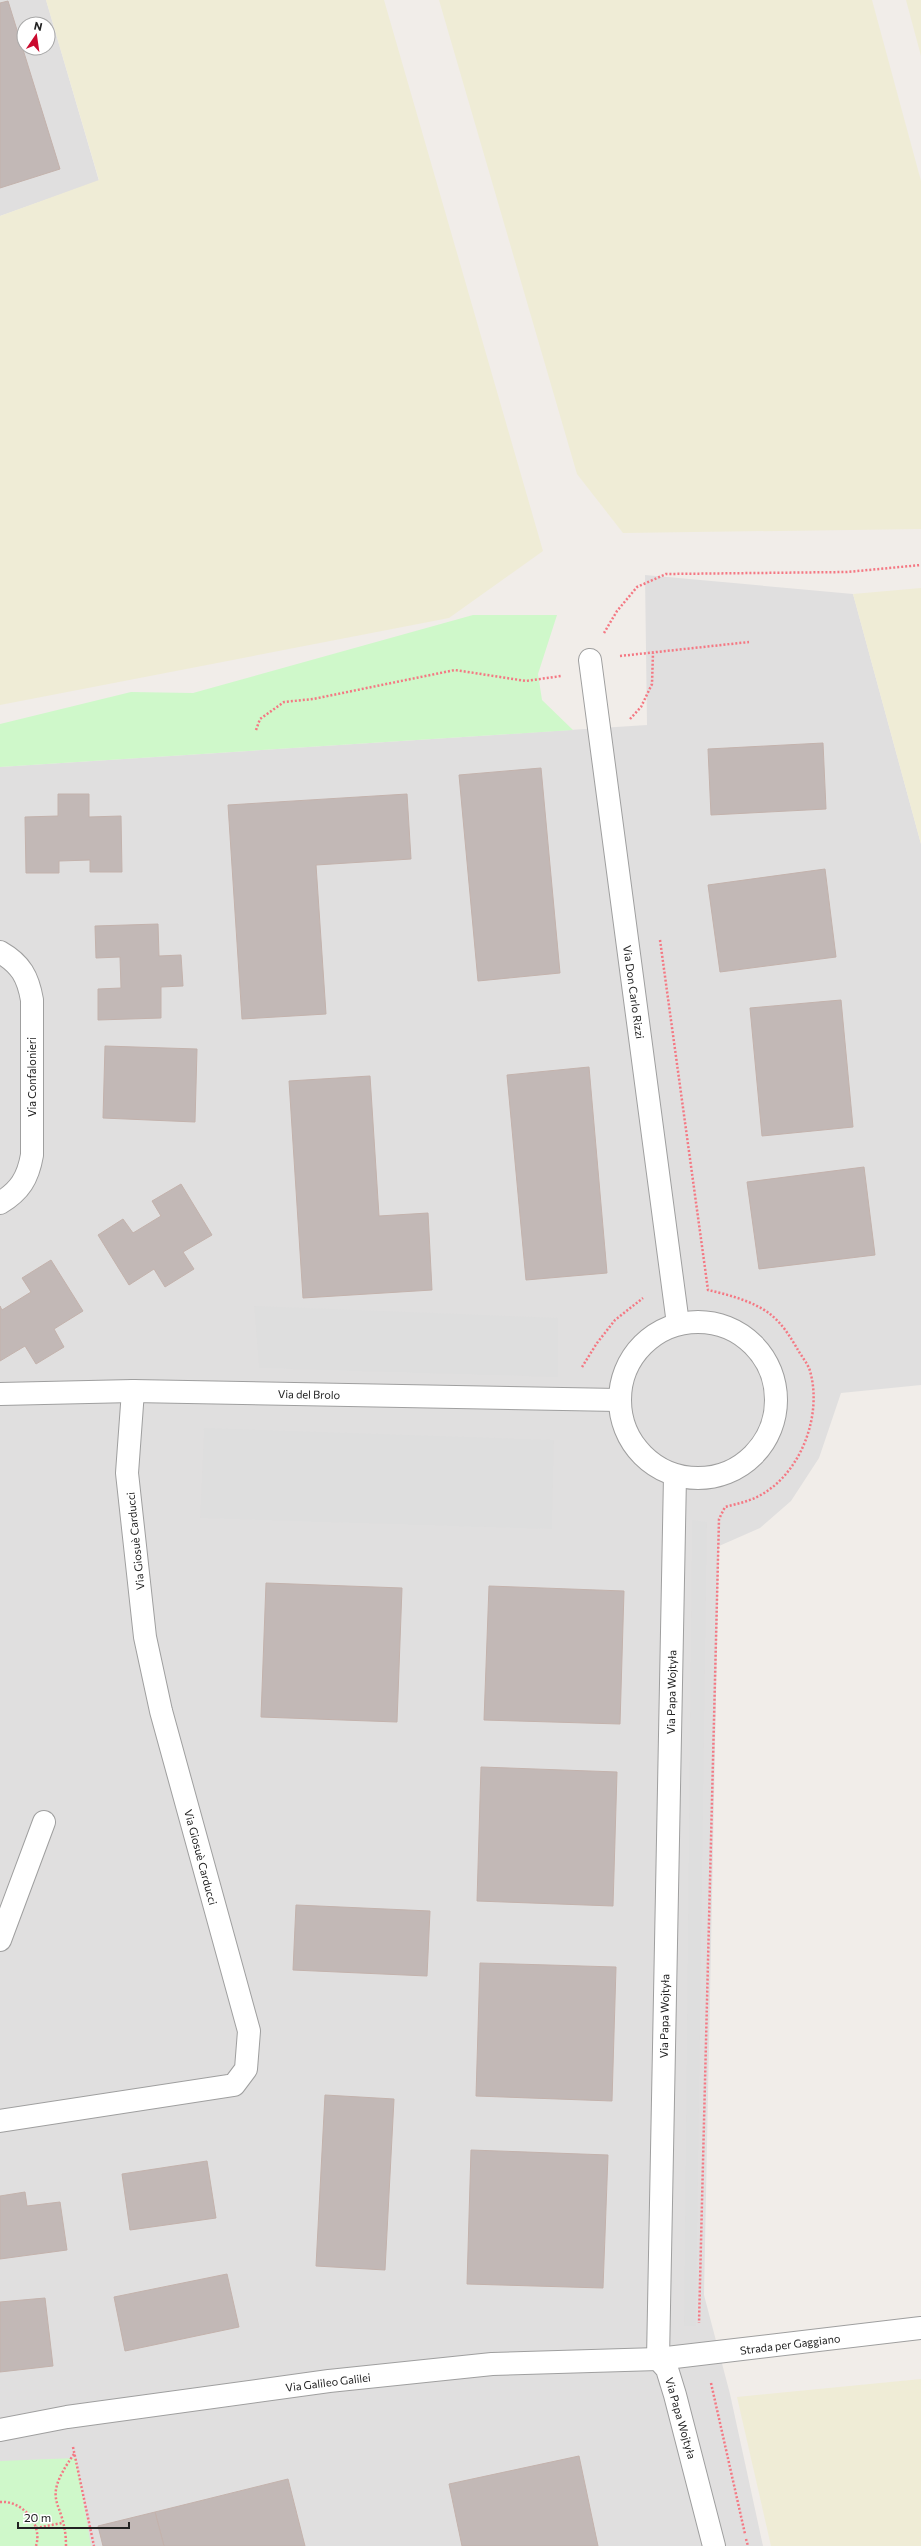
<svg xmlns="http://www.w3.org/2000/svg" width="921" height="2546" font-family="Commissioner,sans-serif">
<rect width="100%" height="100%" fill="#f1ede9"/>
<!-- residential -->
<g fill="#e0dfdf" fill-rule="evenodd">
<path d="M0,0H46L99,181L0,216ZM24,24H48V48H24Z"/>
<polygon points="645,575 853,594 921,844 921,1385 841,1393 819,1458 791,1501 760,1528 719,1546 704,2295 730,2394 763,2546 0,2546 0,767 647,725"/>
</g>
<!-- farmland -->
<g fill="#efecd6">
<polygon points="46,0 384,0 543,551 449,618 0,705 0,216 99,180"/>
<polygon points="439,0 872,0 921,181 921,529 623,533 577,474"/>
<polygon points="906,0 921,0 921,56"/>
<polygon points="921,588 921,844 853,594"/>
<polygon points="921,2379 921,2546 771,2546 737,2397"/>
</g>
<!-- park -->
<g fill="#cff8ca">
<polygon points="473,615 557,615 538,674 542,700 573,730 0,767 0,724 131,692 193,693"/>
<polygon points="76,2458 91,2546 0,2546 0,2461"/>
</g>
<!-- parking -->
<g fill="#dedede">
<polygon points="254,1306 558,1318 558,1377 259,1368"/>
<polygon points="204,1428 554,1440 552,1529 200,1518"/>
<polygon points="692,1520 707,1522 696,2326 684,2326"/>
</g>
<!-- building -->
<g fill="#c2b8b6" stroke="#c3b2ac">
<polygon points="8,1 60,169 0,188 0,3"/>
<polygon points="823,743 826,809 711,815 708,749"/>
<polygon points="541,768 560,973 478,981 459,775"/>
<polygon points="58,794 89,794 89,817 121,816 122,872 90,872 90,860 59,861 59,873 26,873 25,817 58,816"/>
<polygon points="407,794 411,859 316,865 326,1014 242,1019 228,805"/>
<polygon points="825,869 836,957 720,972 708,885"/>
<polygon points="158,924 159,956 181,955 183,986 161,987 161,1018 98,1020 98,989 121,988 120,957 96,958 95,926"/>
<polygon points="841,1000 853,1127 762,1136 750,1008"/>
<polygon points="105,1046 197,1049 195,1122 103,1118"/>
<polygon points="589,1067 607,1273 526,1280 507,1075"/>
<polygon points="370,1076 379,1216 428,1213 432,1290 303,1298 289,1081"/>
<polygon points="864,1167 875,1255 759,1269 747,1182"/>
<polygon points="181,1184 212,1235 183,1252 194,1269 165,1287 154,1269 129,1285 98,1235 123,1219 133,1233 161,1216 152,1201"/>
<polygon points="51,1260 83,1311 54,1329 64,1347 36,1364 25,1346 0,1361 0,1306 2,1310 31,1292 22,1278"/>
<polygon points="266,1583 402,1588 397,1722 261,1717"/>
<polygon points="489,1586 624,1591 620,1724 484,1720"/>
<polygon points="481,1767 617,1772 613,1906 477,1901"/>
<polygon points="296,1905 430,1911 427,1976 293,1970"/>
<polygon points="480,1963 616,1967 612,2101 476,2096"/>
<polygon points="325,2095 394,2099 385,2270 316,2266"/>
<polygon points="471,2150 608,2155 603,2288 467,2284"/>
<polygon points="207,2161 216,2218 130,2230 122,2174"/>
<polygon points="25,2192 27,2206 60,2202 67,2250 0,2259 0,2196"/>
<polygon points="227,2274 239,2327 125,2351 114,2297"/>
<polygon points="45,2298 53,2366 0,2372 0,2302"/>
<polygon points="579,2456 598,2546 462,2546 449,2484"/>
<polygon points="288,2479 305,2546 164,2546 155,2512"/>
<polygon points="155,2512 164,2546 103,2546 98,2526"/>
</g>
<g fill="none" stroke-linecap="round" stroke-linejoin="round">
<!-- minor casing -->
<g stroke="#9f9f9f" stroke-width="24">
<g id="minor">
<polyline points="590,660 678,1324"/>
<path d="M0,952C21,964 28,977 32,1000V1155C28,1178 20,1191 0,1203"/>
<circle cx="698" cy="1400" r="78"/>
<polyline points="0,1394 133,1391 618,1400"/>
<polyline points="675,1476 658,2359 667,2369 675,2395 714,2546"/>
<polyline points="0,1940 44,1822"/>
<polyline points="0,2121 234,2085 246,2069 249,2031 161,1711 145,1637 127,1473 133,1391"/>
<polyline points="0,2430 67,2417 329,2381 492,2364 658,2359 921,2328"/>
</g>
</g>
<!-- path -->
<g stroke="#f47883" stroke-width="2.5" stroke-dasharray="2 2" stroke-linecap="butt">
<polyline points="604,633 617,611 637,587 666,574 847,572 921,565"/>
<polyline points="620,656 749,642"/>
<polyline points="630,719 641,707 652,684 653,653"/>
<polyline points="256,730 260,719 284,702 313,699 455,670 526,681 561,676"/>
<path d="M660,940L708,1290C729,1295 753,1301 770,1314C782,1323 791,1338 798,1350C802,1357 808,1364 810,1371C823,1416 800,1476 757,1497C747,1502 736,1504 725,1507L719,1519L699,2323"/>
<polyline points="582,1367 597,1343 615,1320 643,1298"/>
<polyline points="711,2383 745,2534"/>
<polyline points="73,2447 94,2546"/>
<path d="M0,2502C22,2500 43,2524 36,2546"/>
<polyline points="36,2528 62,2523"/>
<polyline points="746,2539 748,2546"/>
<path d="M66,2546C66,2498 38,2505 74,2454"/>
</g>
<!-- minor -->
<use href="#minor" stroke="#fff" stroke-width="22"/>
</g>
<g text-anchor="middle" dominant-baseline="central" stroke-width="4" stroke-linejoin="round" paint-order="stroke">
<!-- street labels -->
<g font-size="11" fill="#222" stroke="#fff">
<text transform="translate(634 992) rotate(82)">Via Don Carlo Rizzi</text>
<text transform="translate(31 1077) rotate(-90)">Via Confalonieri</text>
<text transform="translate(309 1394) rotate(1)">Via del Brolo</text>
<text transform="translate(135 1541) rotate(-96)">Via Giosuè Carducci</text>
<text transform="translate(671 1692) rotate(-89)">Via Papa Wojtyła</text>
<text transform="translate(201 1857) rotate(75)">Via Giosuè Carducci</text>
<text transform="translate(664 2016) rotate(-89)">Via Papa Wojtyła</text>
<text transform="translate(790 2344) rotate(-7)">Strada per Gaggiano</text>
<text transform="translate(328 2382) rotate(-7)">Via Galileo Galilei</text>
<text transform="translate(681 2418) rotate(74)">Via Papa Wojtyła</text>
</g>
</g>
<!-- north arrow -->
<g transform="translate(36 36) rotate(13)"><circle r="19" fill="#ffffff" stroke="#a7a7a7"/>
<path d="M0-3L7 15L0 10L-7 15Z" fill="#ca0a2e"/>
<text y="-6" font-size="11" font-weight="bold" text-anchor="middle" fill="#222222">N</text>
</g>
<!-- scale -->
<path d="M18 2522v6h111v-6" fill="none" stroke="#222222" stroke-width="2"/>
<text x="24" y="2522" font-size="12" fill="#222222" stroke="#ffffff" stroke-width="3" paint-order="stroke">20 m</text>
</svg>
